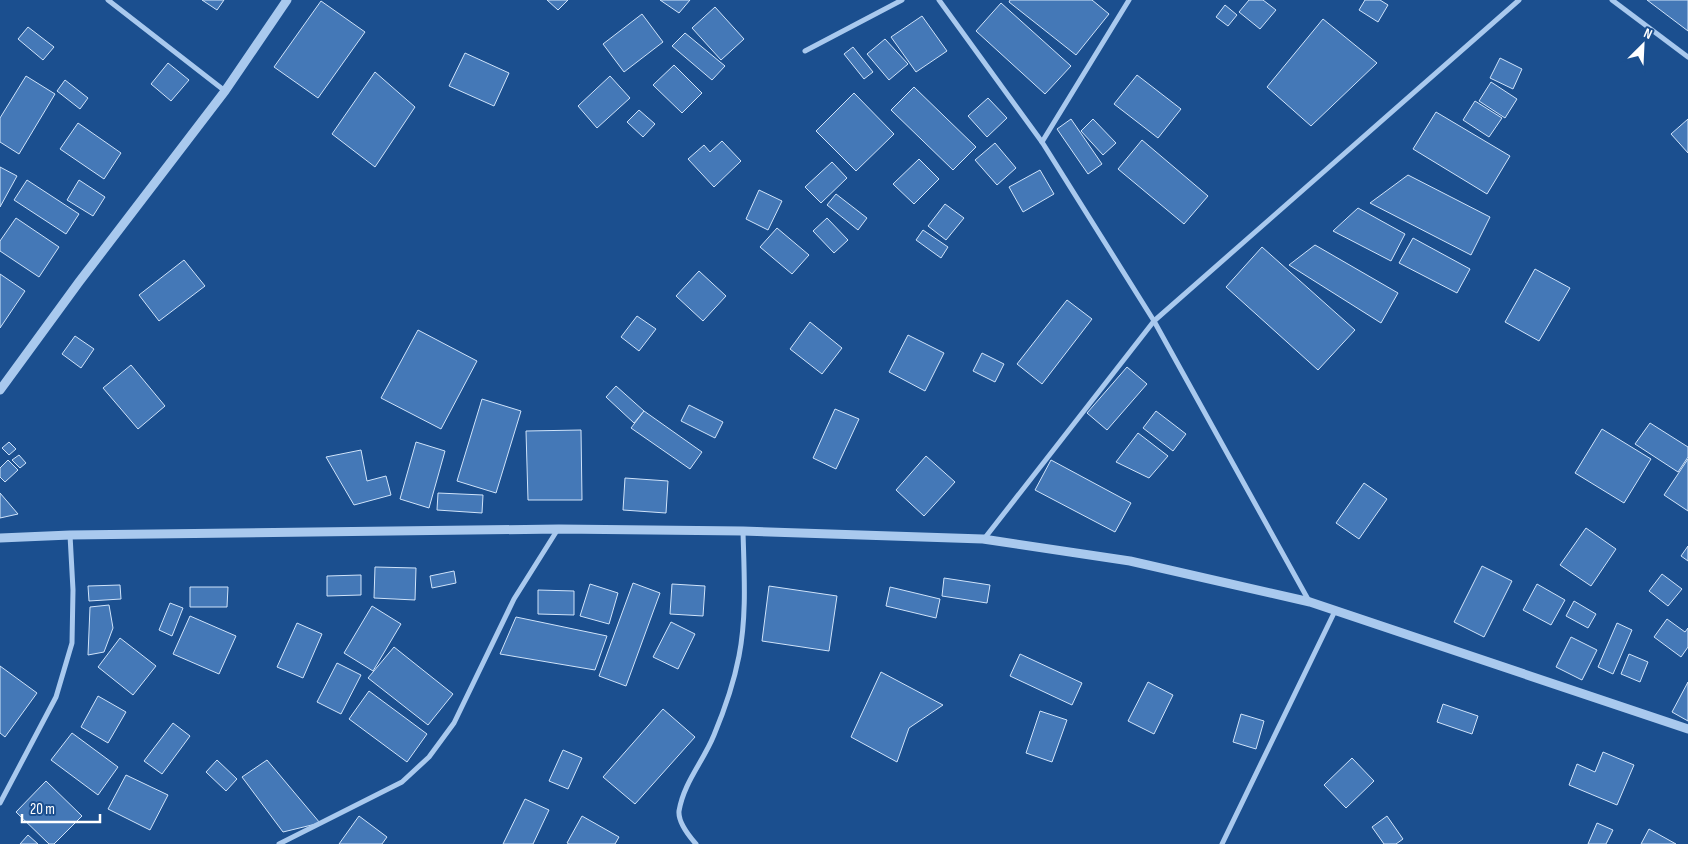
<svg xmlns="http://www.w3.org/2000/svg" width="1688" height="844" font-family="'Sofia Sans Condensed',sans-serif">
<rect width="100%" height="100%" fill="#1b4f8f"/>
<!-- building -->
<g fill="#4478b7" stroke="#cfe3fa">
<polygon points="202,0 224,0 217,10"/>
<polygon points="547,0 568,0 558,10"/>
<polygon points="660,0 690,0 679,13"/>
<polygon points="1010,0 1092,0 1109,14 1076,55 1009,2"/>
<polygon points="1249,0 1263,0 1276,10 1260,29 1239,12"/>
<polygon points="1365,0 1380,0 1388,5 1378,22 1359,10"/>
<polygon points="1647,0 1688,0 1688,31"/>
<polygon points="321,1 365,32 318,98 274,67"/>
<polygon points="1001,3 1071,66 1045,94 976,31"/>
<polygon points="1225,5 1237,15 1228,26 1216,17"/>
<polygon points="715,7 744,39 721,60 692,28"/>
<polygon points="642,14 663,42 624,72 603,44"/>
<polygon points="922,16 947,51 916,72 891,37"/>
<polygon points="1323,19 1377,63 1311,126 1267,87"/>
<polygon points="28,27 54,47 43,60 18,39"/>
<polygon points="685,33 725,66 712,80 672,46"/>
<polygon points="885,39 908,64 889,80 867,54"/>
<polygon points="853,47 873,72 864,79 844,54"/>
<polygon points="465,53 509,73 494,106 449,86"/>
<polygon points="1500,58 1522,69 1513,89 1490,78"/>
<polygon points="168,63 189,80 171,101 151,84"/>
<polygon points="674,65 702,93 682,113 653,85"/>
<polygon points="375,72 415,107 375,167 332,134"/>
<polygon points="1137,75 1181,109 1158,138 1114,104"/>
<polygon points="26,76 55,94 19,154 0,142 0,118"/>
<polygon points="610,76 630,98 597,128 578,106"/>
<polygon points="65,80 88,98 80,109 57,91"/>
<polygon points="1491,82 1517,99 1505,118 1479,101"/>
<polygon points="914,87 976,147 953,170 891,110"/>
<polygon points="854,93 894,134 856,171 816,131"/>
<polygon points="988,98 1007,118 987,137 968,116"/>
<polygon points="1475,101 1502,118 1489,137 1463,120"/>
<polygon points="639,110 655,124 643,137 627,122"/>
<polygon points="1436,112 1510,156 1487,194 1413,149"/>
<polygon points="1071,119 1102,164 1088,174 1057,129"/>
<polygon points="1093,119 1116,143 1103,155 1081,131"/>
<polygon points="1688,119 1688,153 1671,134"/>
<polygon points="78,123 121,153 104,179 60,149"/>
<polygon points="1142,140 1208,196 1184,224 1118,169"/>
<polygon points="722,141 741,161 714,187 688,159 704,145 710,152"/>
<polygon points="995,143 1016,168 997,185 975,160"/>
<polygon points="919,159 939,179 914,204 893,184"/>
<polygon points="832,162 847,178 821,203 805,187"/>
<polygon points="0,167 17,176 0,207"/>
<polygon points="1040,170 1054,194 1023,212 1009,187"/>
<polygon points="1408,175 1490,217 1471,255 1370,203"/>
<polygon points="27,180 79,214 66,234 14,200"/>
<polygon points="79,180 105,197 93,216 67,200"/>
<polygon points="759,190 782,201 768,230 746,219"/>
<polygon points="836,194 867,218 858,230 827,205"/>
<polygon points="945,204 964,218 946,240 928,226"/>
<polygon points="1358,208 1405,234 1391,261 1333,231"/>
<polygon points="16,218 59,247 39,277 0,251 0,241"/>
<polygon points="827,218 848,240 834,253 813,231"/>
<polygon points="777,228 809,255 792,274 760,247"/>
<polygon points="923,230 948,247 941,258 916,240"/>
<polygon points="1413,238 1470,269 1457,293 1399,263"/>
<polygon points="1315,245 1398,293 1381,323 1289,265"/>
<polygon points="1262,247 1355,330 1318,370 1226,287"/>
<polygon points="184,260 205,286 159,321 139,295"/>
<polygon points="1535,269 1570,288 1539,341 1505,322"/>
<polygon points="699,271 726,296 703,321 676,296"/>
<polygon points="0,274 25,291 0,328"/>
<polygon points="1067,300 1092,319 1042,384 1017,364"/>
<polygon points="637,316 656,329 639,351 621,337"/>
<polygon points="810,322 842,348 822,374 790,349"/>
<polygon points="418,330 477,361 441,429 381,398"/>
<polygon points="908,335 944,353 925,391 889,372"/>
<polygon points="75,336 94,349 81,368 62,354"/>
<polygon points="982,353 1004,364 995,382 973,371"/>
<polygon points="131,365 165,406 138,429 103,388"/>
<polygon points="1127,367 1147,384 1107,430 1087,413"/>
<polygon points="616,386 644,411 634,423 606,397"/>
<polygon points="482,399 521,411 496,493 457,481"/>
<polygon points="689,405 723,422 715,438 681,421"/>
<polygon points="835,409 859,419 836,469 813,458"/>
<polygon points="644,411 702,452 690,469 631,428"/>
<polygon points="1156,411 1186,434 1173,451 1143,428"/>
<polygon points="1650,423 1688,447 1688,457 1678,472 1635,444"/>
<polygon points="1602,429 1651,459 1624,503 1575,473"/>
<polygon points="581,430 582,500 528,500 526,431"/>
<polygon points="1138,433 1168,456 1149,478 1116,462"/>
<polygon points="9,442 16,449 9,455 2,448"/>
<polygon points="416,442 445,451 429,508 400,499"/>
<polygon points="361,450 367,481 386,476 391,495 354,505 326,457"/>
<polygon points="19,455 26,463 20,468 12,460"/>
<polygon points="926,456 955,482 924,516 896,490"/>
<polygon points="1688,459 1688,511 1664,495"/>
<polygon points="8,460 18,470 5,482 0,477 0,468"/>
<polygon points="1051,460 1131,503 1115,532 1035,490"/>
<polygon points="625,478 668,481 666,513 623,510"/>
<polygon points="1364,483 1387,499 1359,539 1336,523"/>
<polygon points="0,493 18,514 0,518"/>
<polygon points="438,493 483,495 482,513 437,510"/>
<polygon points="1586,528 1616,549 1591,586 1560,565"/>
<polygon points="1688,546 1688,561 1681,556"/>
<polygon points="1482,566 1512,581 1484,637 1454,622"/>
<polygon points="375,567 416,568 415,600 374,598"/>
<polygon points="454,571 456,583 432,588 430,576"/>
<polygon points="1662,574 1682,589 1668,606 1649,591"/>
<polygon points="361,575 361,595 327,596 327,576"/>
<polygon points="944,578 990,585 987,603 942,596"/>
<polygon points="633,583 660,593 626,686 599,676"/>
<polygon points="590,584 618,593 609,624 580,616"/>
<polygon points="672,584 705,586 703,616 670,614"/>
<polygon points="1537,584 1565,600 1551,625 1523,610"/>
<polygon points="120,585 121,599 89,601 88,586"/>
<polygon points="769,586 837,596 829,651 762,641"/>
<polygon points="190,587 228,587 227,607 190,607"/>
<polygon points="890,587 940,599 936,618 886,606"/>
<polygon points="538,590 574,591 574,615 538,614"/>
<polygon points="1574,601 1596,614 1588,628 1566,616"/>
<polygon points="170,603 183,608 172,636 159,630"/>
<polygon points="109,605 113,628 104,652 88,655 90,607"/>
<polygon points="372,606 401,624 373,671 344,653"/>
<polygon points="190,616 236,636 219,674 173,654"/>
<polygon points="516,617 607,636 595,670 500,654"/>
<polygon points="1667,619 1685,632 1688,628 1688,647 1681,657 1654,637"/>
<polygon points="671,622 695,634 678,669 653,657"/>
<polygon points="297,623 322,634 303,678 277,667"/>
<polygon points="1617,623 1632,630 1613,674 1598,667"/>
<polygon points="1571,637 1597,650 1582,680 1556,667"/>
<polygon points="120,638 156,666 133,695 98,667"/>
<polygon points="394,647 453,694 428,725 368,678"/>
<polygon points="1020,654 1082,683 1072,705 1010,676"/>
<polygon points="1629,654 1648,662 1640,682 1621,674"/>
<polygon points="337,663 361,675 341,714 317,702"/>
<polygon points="0,666 37,693 5,737 0,733"/>
<polygon points="881,672 943,705 909,728 897,762 851,737"/>
<polygon points="1148,682 1173,695 1154,734 1128,721"/>
<polygon points="1688,682 1688,721 1672,712"/>
<polygon points="369,691 427,734 407,762 349,719"/>
<polygon points="98,696 126,712 108,743 81,727"/>
<polygon points="1443,704 1478,716 1472,734 1437,722"/>
<polygon points="663,709 695,737 635,804 603,777"/>
<polygon points="1040,711 1067,720 1052,762 1026,753"/>
<polygon points="1241,714 1264,721 1256,749 1233,742"/>
<polygon points="173,723 190,736 162,774 144,761"/>
<polygon points="72,733 118,767 98,795 51,760"/>
<polygon points="563,750 582,758 568,789 549,781"/>
<polygon points="1603,752 1634,765 1617,805 1569,785 1577,764 1595,772"/>
<polygon points="1352,758 1374,781 1346,808 1324,785"/>
<polygon points="217,760 237,779 226,791 206,772"/>
<polygon points="267,760 320,823 283,832 242,777"/>
<polygon points="126,775 168,795 150,830 108,809"/>
<polygon points="46,781 82,816 54,844 49,844 16,812"/>
<polygon points="525,799 549,810 533,844 503,844"/>
<polygon points="359,816 387,837 382,844 339,844"/>
<polygon points="582,816 619,837 615,844 569,844 567,843"/>
<polygon points="1387,816 1403,839 1396,844 1384,844 1372,827"/>
<polygon points="1597,823 1613,830 1606,844 1588,844"/>
<polygon points="1649,829 1676,844 1641,844"/>
<polygon points="28,835 38,844 20,844"/>
</g>
<g fill="none" stroke-linecap="round" stroke-linejoin="round">
<!-- minor -->
<g stroke="#a9c9ee" stroke-width="5">
<polyline points="108,0 225,91"/>
<polyline points="939,0 1042,142 1154,321 1309,601"/>
<polyline points="1612,0 1688,57"/>
<polyline points="805,51 902,0"/>
<polyline points="1042,142 1129,0"/>
<polyline points="984,539 1154,321 1519,0"/>
<polyline points="0,803 56,697 72,643 73,590 70,535"/>
<polyline points="279,844 402,782 429,757 454,723 514,599 558,529"/>
<path d="M696,844C689,836 678,822 679,811C684,782 703,762 714,735C724,711 734,682 739,656C747,615 744,572 743,531"/>
<polyline points="1222,844 1335,611"/>
</g>
<!-- tertiary -->
<g stroke="#a9c9ee" stroke-width="9">
<polyline points="0,390 79,282 225,91 287,0"/>
<polyline points="0,538 70,535 559,529 743,531 983,539 1130,561 1310,602 1688,729"/>
</g>
</g>
<!-- north arrow -->
<g transform="translate(1643 45) rotate(24)" stroke="#1b4f8f" stroke-width="4" paint-order="stroke">
<path d="M0-4L9 19L0 12L-9 19Z" fill="#ffffff"/>
<text y="-8" font-size="14" font-weight="bold" text-anchor="middle" fill="#ffffff">N</text>
</g>
<!-- scale -->
<path d="M22 814v8h78v-8" fill="none" stroke="#ffffff" stroke-width="2.5"/>
<text x="30" y="814" font-size="15" fill="#ffffff" stroke="#1b4f8f" stroke-width="4" paint-order="stroke">20 m</text>
</svg>
